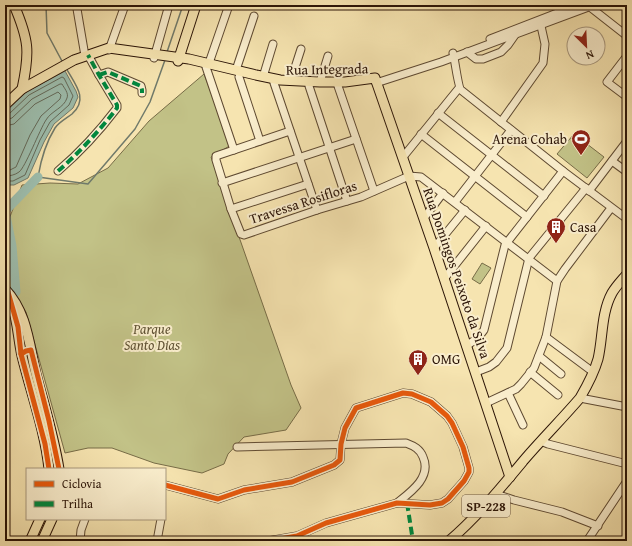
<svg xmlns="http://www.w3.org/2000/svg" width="632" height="546" font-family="'Gentium Book Plus',serif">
<rect width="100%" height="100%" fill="#f6e4b0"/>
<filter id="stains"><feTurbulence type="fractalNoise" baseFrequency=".005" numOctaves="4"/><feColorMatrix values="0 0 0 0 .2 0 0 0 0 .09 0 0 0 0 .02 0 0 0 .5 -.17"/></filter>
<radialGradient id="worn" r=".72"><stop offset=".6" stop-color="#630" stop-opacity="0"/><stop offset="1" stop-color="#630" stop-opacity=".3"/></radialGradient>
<!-- green -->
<g fill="#c2c287" stroke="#776c47">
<polygon points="204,74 231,145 211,157 291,385 301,408 286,430 244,437 228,454 224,464 202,473 154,463 112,448 88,448 65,453 26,312 8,288 13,247 8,222 22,185 50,183 78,184 108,168 149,121"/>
<polygon points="574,134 604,157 587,178 557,154"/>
<polygon points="482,263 491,268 480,284 472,279"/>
</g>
<!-- water -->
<polygon fill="#9dbeae" stroke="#707a6b" points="65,71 76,91 78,97 73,108 54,124 44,142 28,178 14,185 5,185 5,112 26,92"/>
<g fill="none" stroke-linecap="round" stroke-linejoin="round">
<!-- shore -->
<g stroke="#646a5a" stroke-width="1">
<polyline points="5,115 9,114 29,95 62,77 64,78 73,96 69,105 50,122 40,140 25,175 13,181 5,181"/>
<path d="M5,120L12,118L32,99L60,84H62C64,88 69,93 67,98C64,108 51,111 46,120C40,129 25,168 19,172C15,175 10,176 5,176"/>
<polyline points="5,126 14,124 35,104 58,92 61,95 60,99 41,116 30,135 16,167 10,170 5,170"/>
</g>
<!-- stream -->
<g stroke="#707a6b" stroke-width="1.5">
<polyline points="46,5 47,33 63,63"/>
<polyline points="167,52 183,5"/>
<path d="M66,68C75,84 89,99 72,114C67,118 59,122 55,128C45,144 41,159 38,177L88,184L135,129L150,102L165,60"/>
</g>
<!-- river -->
<g stroke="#9dbeae" stroke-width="9">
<polyline points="16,292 12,246 5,211 38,177"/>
<polyline points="28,360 33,380"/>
</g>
<!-- minor casing -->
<g stroke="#5e4931" stroke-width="9">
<g id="minor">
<polyline points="590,7 627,36"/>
<polyline points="77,9 85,56"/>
<polyline points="490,39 565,10 570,8 582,8"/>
<polyline points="109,50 125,5"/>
<polyline points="467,52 476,59 483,59 501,52 508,45 515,35"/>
<path d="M453,53C455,60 458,87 461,90L563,171L627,219"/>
<polyline points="627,56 607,82 627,97"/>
<polyline points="154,58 169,5"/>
<polyline points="209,63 229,5"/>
<polyline points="206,67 234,150"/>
<polyline points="236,70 254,16"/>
<polyline points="99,75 108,72 141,86 142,90 142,93"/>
<polyline points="239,77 260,141"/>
<polyline points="263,77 273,44"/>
<polyline points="274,79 274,83 317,210"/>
<polyline points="291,80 301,49"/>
<polyline points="320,82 328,56"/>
<polyline points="376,83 441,62 594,5"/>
<polyline points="309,86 347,201"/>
<polyline points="338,86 374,191"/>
<polyline points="438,113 544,196"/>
<polyline points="501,122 543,63 545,44 541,26"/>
<polyline points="290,131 216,156 216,160 231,209 241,234 244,235 317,210 361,197 409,176 421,177 557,281"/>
<polyline points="421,134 527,217"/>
<polyline points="403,157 459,88"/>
<polyline points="612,161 627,172"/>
<path d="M58,171C78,154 101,129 117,108V105L99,75L88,55"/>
<polyline points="222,183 356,139"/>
<polyline points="589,191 627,141"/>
<polyline points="455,202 511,130"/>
<polyline points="231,209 308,184"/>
<polyline points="424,218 443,193"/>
<polyline points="434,248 465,210"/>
<polyline points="444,279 486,226"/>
<polyline points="546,337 593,372"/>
<polyline points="466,346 478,338 484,330 505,245 563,171"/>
<polyline points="539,356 561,374"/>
<polyline points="476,372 489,367 496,362 507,348 529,258 586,188"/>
<polyline points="530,372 558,395"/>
<polyline points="508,393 523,425"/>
<polyline points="580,398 627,407"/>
<polyline points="486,403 516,389 521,384 534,368 546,337 557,281 565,269 611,208"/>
<polyline points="541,441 548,444 627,464"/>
<path d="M237,447L406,443C414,446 420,449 423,457C432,477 411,492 397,503"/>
<polyline points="165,485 218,499 244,490 292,482 334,465 340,460 341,444 345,428 356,408 403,393 412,394 431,402 447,416 452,423 463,447 469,468 469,472 464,481 448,499 442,503 430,505 397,503 326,523 297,536 268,541"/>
<polyline points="496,494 514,500 562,512 598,526"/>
<polyline points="80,541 81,530 85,519"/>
<polyline points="157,541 161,519"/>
<polyline points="587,541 627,481"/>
</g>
</g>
<!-- major casing -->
<g stroke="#2c1507" stroke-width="11">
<g id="major">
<path d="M14,5C29,40 30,52 22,89"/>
<polyline points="178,61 196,5"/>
<polyline points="5,105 22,89 74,60 109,48 189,59 256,75 280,80 320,82 345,82 375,78 434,248 510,477"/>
<path d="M5,289C27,312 29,344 36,374C44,405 54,437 59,469"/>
<path d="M12,305C18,322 18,339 22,356C31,393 45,431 49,469"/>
<polyline points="30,541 40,519"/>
<polyline points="42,541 52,519"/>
<path d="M449,541C477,517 500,489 524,460C542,439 562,419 580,398C587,386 594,373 598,359C603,338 601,313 612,293C616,286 622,280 627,274"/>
</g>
</g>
<!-- minor -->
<use href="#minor" stroke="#f9edcc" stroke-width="7"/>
<!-- major -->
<use href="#major" stroke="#f6e4b0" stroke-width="9"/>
<!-- quiet -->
<g stroke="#00873e" stroke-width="4" stroke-dasharray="8 4" stroke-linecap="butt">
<polyline points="99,75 108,72 141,86 142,90 142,93"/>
<path d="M58,171C78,154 101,129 117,108V105L99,75L88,55"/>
<polyline points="407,503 413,541"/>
</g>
<!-- cycleway casing -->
<g stroke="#f9edcc" stroke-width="8">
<g id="cycleway">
<polyline points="5,289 8,292 18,327 21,354 45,444 49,469"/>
<polyline points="21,354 26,351 31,350 49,421 59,469"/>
<polyline points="165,485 218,499 244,490 292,482 334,465 340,460 341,444 345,428 356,408 403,393 412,394 431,402 447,416 452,423 463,447 469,468 469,472 464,481 448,499 442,503 430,505 397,503 326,523 297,536 268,541"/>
</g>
</g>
<!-- cycleway -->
<use href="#cycleway" stroke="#e8590c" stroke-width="5"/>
</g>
<!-- icons -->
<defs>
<g id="stadium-pin" transform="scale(1)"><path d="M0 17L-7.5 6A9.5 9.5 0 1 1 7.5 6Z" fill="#8f2418" stroke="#f9edcc"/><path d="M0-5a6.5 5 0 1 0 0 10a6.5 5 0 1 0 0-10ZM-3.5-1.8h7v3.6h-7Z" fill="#fff"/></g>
<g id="building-pin" transform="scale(1)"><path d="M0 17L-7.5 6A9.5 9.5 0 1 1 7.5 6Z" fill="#8f2418" stroke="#f9edcc"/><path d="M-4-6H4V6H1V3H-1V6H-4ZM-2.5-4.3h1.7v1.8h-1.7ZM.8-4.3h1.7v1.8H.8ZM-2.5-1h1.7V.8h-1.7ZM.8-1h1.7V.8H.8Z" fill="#fff"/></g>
</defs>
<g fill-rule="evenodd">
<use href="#stadium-pin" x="581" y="139"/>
<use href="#building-pin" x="556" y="227"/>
<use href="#building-pin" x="418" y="359"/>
</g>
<g text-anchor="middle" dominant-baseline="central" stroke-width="4" stroke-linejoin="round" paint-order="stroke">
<!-- shield labels -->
<rect fill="#f9edcc" stroke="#6a5642" stroke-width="1" x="462" y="495" width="48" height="22" rx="3"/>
<g font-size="13" font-weight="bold" fill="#2c1507">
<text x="486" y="506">SP-228</text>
</g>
<!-- street labels -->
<g font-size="14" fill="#2c1507" stroke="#f9edcc">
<text transform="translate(327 69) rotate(-1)">Rua Integrada</text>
<text transform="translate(303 202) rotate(-18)">Travessa Rosifloras</text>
<text transform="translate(457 273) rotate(71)">Rua Domingos Peixoto da Silva</text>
</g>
<!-- poi labels -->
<g font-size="14" fill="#2c1507" stroke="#f9edcc" text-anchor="start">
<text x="567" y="139" text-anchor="end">Arena Cohab</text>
<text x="570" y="227">Casa</text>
<text x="432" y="359">OMG</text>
</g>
<!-- park labels -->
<g font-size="14" font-style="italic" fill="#605234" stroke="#f9edcc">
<text x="152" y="329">Parque<tspan x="152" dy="16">Santo Dias</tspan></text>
</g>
</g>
<!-- margin -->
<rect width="632" height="546" fill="none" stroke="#f6e4b0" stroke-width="20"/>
<rect x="6" y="6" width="620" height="534" fill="none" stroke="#2c1507" stroke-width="2"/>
<rect x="10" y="10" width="612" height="526" fill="none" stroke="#2c1507"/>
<!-- legend -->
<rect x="26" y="468" width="140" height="52" fill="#f9edcc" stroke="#a7977d"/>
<rect x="34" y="481" width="20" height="6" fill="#e8590c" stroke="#a7977d"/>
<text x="62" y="488" font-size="12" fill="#2c1507">Ciclovia</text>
<rect x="34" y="501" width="20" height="6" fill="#00873e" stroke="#a7977d"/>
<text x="62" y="508" font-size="12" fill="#2c1507">Trilha</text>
<!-- north arrow -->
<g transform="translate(586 46) rotate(156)"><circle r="19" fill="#f9edcc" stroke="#a7977d"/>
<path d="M0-3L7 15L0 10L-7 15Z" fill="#8f2418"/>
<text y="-6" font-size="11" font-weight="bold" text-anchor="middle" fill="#2c1507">N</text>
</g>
<rect width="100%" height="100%" filter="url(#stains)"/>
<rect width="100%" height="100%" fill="url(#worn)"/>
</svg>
